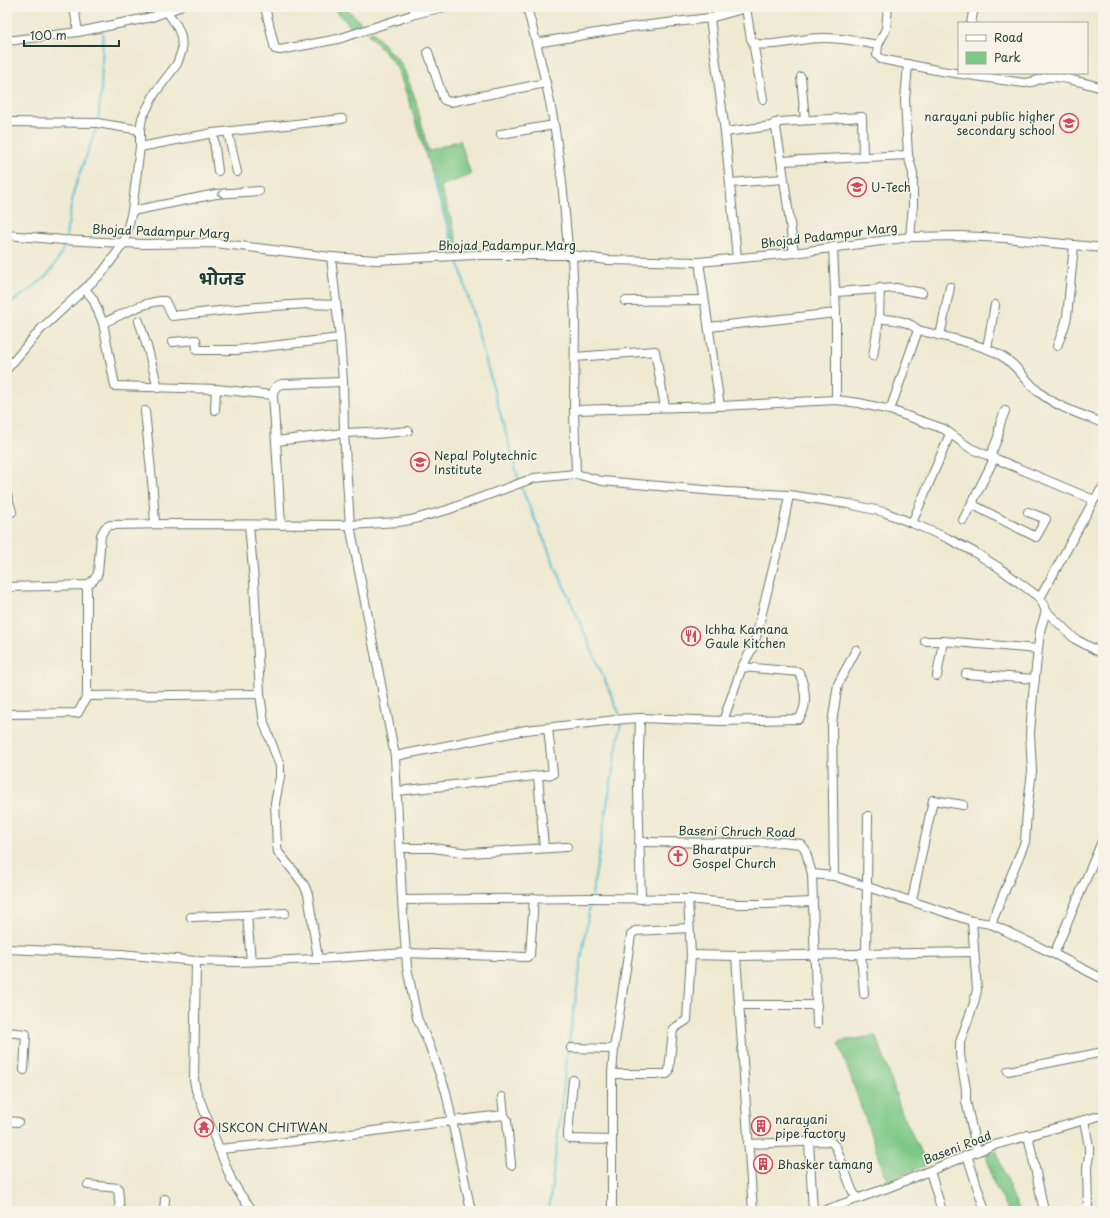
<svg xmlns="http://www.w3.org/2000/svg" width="1110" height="1218" font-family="'Playpen Sans','Playpen Sans Deva',sans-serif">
<rect width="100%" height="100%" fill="#f7f3e8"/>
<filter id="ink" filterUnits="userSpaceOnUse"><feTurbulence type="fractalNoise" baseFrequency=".025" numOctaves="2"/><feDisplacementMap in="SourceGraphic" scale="8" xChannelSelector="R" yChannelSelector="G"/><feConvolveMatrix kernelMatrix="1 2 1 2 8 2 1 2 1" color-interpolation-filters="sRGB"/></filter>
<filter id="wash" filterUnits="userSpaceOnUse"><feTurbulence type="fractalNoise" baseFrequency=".012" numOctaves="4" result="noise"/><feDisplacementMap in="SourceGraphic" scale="16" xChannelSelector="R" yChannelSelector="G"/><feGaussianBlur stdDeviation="0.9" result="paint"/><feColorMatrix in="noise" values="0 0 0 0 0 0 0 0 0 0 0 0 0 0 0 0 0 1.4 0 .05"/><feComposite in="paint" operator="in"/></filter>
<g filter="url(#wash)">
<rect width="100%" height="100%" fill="#efe9d1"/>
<!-- green -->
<g fill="#7dc886" stroke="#4e825d">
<polygon points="333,7 345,7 367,28 355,32"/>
<polygon points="373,32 387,49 398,59 404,69 416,101 428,151 460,140 471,175 440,186 452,220 460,253 456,254 411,107 398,70 392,61 368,34"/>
<polygon points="874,1036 877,1037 902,1113 927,1165 887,1180 839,1044 841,1041"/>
<path d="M997,1151C1002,1172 1010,1191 1020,1211H1009L994,1184L986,1154Z"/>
</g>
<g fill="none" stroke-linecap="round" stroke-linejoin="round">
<!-- stream -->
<g stroke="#57c0d4" stroke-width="2">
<polyline points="98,122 101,92 103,34"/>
<polyline points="432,176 454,249"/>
<polyline points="66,236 74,190 97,126"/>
<polyline points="458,260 519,481"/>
<path d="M7,306C33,287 54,277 64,245"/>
<polyline points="521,487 620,715"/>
<polyline points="592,895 621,722"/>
<polyline points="549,1211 568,1048 590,903"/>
</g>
</g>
</g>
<g filter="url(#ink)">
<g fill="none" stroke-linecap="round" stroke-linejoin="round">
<!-- minor casing -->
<g stroke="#68796b" stroke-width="10">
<g id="minor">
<polyline points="74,7 78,32"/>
<polyline points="265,7 275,49 280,50 338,39 415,14"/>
<polyline points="413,7 415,14 444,7"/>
<path d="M527,7C539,54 552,102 558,151C563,183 565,216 568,248L572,255L575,321L574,410L576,474"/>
<polyline points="718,7 719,15"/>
<path d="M888,7L886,29L878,45L877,55L881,59L941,71L1024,83C1033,83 1040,78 1049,77C1063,76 1089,84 1103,88"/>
<polyline points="710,18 725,132 737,258"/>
<polyline points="971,23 974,7"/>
<polyline points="7,41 78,32 152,17 179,7"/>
<polyline points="753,42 763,99"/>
<path d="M536,43L632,27L710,18L746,8L751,39C752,41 754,43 758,44C768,46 790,42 801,40C827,35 852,40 878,45"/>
<polyline points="428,52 442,95 444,100 450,102 546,83"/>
<polyline points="908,64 905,100 908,155 913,173 913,206 910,237"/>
<polyline points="801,77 805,120"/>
<polyline points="7,122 97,123 140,130"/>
<path d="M775,123C783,166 788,209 794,253"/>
<polyline points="228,132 237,172"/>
<polyline points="725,132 771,126 779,122 862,117 863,157"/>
<polyline points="213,133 218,171"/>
<polyline points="501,134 554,125"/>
<polyline points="140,147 213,133 342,119"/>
<polyline points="782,161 908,155"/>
<polyline points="730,183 783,179"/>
<polyline points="132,211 216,194 259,191"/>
<polyline points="7,235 63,240 143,244 215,243 331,257 376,260 474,255 572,255 607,260 699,262 794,253 910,237 959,236 1005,238 1103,248"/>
<polyline points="833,247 836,313 836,400"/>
<polyline points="699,262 720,406"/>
<polyline points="85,289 93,299 103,323 115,386 216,389 272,395"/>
<polyline points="836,292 896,288 922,293"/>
<polyline points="625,301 704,300"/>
<path d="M879,319C891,319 909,321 918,330"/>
<polyline points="139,321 149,353 158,388"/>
<path d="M103,323C120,316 146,300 165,301L172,316L257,307L308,304L336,305"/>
<polyline points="709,327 836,313"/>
<polyline points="940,336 950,287"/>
<polyline points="172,342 196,340 197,350 237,350 340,338"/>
<polyline points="1057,346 1064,328 1067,317 1074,245"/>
<polyline points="987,348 995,305"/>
<polyline points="873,356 879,319 880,288"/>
<polyline points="575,357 655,351 665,407"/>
<polyline points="7,369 41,329 102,273 124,243 132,211 140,147 140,130 142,118 155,93 177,64 182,50 181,36 177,26 164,7"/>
<polyline points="215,410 216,389"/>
<polyline points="574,410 720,406 836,400 859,403 890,410 944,429 970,448 1094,500"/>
<path d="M890,410L918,330C943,337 979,343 1000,355C1017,364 1025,381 1040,393C1059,408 1080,414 1103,423"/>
<polyline points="145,411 153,491 155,524"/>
<polyline points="276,441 344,433 367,432 375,434 408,431"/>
<polyline points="990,457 998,437 1000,424 1005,411"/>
<polyline points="994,459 973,501 975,506 1036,537 1046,519 1028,512"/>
<polyline points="7,495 12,512"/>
<polyline points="963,520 973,501"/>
<polyline points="912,523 950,434"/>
<polyline points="249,525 254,581 260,694 264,723 280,766 280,777 275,803 277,845 278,852 296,874 304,885 308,894 318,959"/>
<path d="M281,525L274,408C273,398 270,387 282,384L343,382"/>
<polyline points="87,585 87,696 260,694"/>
<path d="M7,587L87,585C92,582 96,579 98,573L101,535L105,528L110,525L170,524L350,525L344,433L343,382L340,338L331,257"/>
<polyline points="1040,598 1094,500 1103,487"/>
<polyline points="925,641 943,641"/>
<polyline points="966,674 1035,679"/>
<polyline points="937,676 943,641 1038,649"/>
<polyline points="7,714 78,713 87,696"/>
<polyline points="640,718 638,787 641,899"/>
<path d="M723,721L799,719C809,705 805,687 799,672L742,667"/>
<polyline points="395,756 526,730 625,719 640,718 723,721 742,667 754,645 782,532 789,495"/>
<polyline points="538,776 544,848"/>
<polyline points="398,791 553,774 548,728"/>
<polyline points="639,842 744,843 782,842 801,844 805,849 812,874 817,1024"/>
<polyline points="400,848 433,848 468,853 567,847"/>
<polyline points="812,874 834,876 972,921 991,924 1054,954 1103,979"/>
<polyline points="834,876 832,723 838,684 856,650"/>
<polyline points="402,900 591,898 688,899 737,904 765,904 812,902"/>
<polyline points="912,900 933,800 963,805"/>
<polyline points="247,915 285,913"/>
<polyline points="191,917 247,915 251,961"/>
<polyline points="972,921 977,990 974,1003 960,1042 960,1055 966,1089 966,1101 977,1151"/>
<polyline points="991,924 1025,842 1027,812 1032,771 1030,733 1033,695 1040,631 1046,611"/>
<polyline points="7,949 121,954 196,961 239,962 318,959 405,953 527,957 530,955 534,898"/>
<polyline points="861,953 864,994"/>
<polyline points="866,953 868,816"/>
<polyline points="1054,954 1103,839"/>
<polyline points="691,955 736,956 974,952"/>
<polyline points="736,956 753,1211"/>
<polyline points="196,961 194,1080 196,1090 231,1179 240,1194 253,1211"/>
<polyline points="739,1005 817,1005"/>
<polyline points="7,1032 26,1034 24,1070"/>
<polyline points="571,1048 614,1049"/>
<polyline points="1008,1071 1103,1052"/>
<polyline points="612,1074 667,1074 669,1071 673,1029 687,1020 691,955 688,899"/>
<polyline points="573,1080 568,1133 568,1137 571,1139 612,1140"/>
<polyline points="504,1115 507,1120 511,1165"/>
<polyline points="1084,1120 1089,1147 1089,1156 1087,1167 1088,1211"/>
<polyline points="7,1121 18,1122"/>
<polyline points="1028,1135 1044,1211"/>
<polyline points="809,1142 813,1211"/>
<polyline points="748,1144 826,1141 831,1142 836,1147 852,1190 857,1199"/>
<path d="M219,1149C314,1141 408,1125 504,1115L502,1097"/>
<polyline points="967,1155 985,1211"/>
<polyline points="930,1171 942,1211"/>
<polyline points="88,1185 118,1188 120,1211"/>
<polyline points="164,1211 165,1199"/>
<polyline points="471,1211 446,1092 429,1044 417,1018 407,967 402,900 395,756 350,525 398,522 411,520 447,510 534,478 576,474 602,481 727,492 789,495 849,504 884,512 912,523 947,538 974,552 998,567 1040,598 1046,611 1075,639 1103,654"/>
<polyline points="612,1211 612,1074 614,1049 631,935 635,931 689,928"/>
<polyline points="823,1211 887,1188 991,1146 1103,1115"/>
</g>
</g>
<!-- minor -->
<use href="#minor" stroke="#fff" stroke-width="8"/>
</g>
<!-- one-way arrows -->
<defs><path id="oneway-chevron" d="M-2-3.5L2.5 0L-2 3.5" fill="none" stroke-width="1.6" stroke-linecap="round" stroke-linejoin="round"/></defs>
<use stroke="#8f9e9a" href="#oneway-chevron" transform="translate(220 194) rotate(175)"/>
</g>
<!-- icons -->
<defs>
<g id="school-ring" transform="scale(1)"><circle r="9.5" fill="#f7f3e8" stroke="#d1495b" stroke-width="1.5"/><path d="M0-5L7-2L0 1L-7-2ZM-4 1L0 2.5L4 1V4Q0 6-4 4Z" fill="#d1495b"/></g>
<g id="university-ring" transform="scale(1)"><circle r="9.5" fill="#f7f3e8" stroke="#d1495b" stroke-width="1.5"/><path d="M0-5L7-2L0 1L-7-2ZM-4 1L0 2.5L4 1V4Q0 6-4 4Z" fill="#d1495b"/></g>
<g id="restaurant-ring" transform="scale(1)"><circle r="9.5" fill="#f7f3e8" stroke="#d1495b" stroke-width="1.5"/><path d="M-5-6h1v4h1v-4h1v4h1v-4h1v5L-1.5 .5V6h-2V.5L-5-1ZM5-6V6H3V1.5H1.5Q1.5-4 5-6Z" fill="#d1495b"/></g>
<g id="church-ring" transform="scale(1)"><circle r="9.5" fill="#f7f3e8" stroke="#d1495b" stroke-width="1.5"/><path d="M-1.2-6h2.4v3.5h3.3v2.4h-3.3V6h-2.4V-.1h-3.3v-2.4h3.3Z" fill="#d1495b"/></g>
<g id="building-ring" transform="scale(1)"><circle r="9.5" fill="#f7f3e8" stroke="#d1495b" stroke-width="1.5"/><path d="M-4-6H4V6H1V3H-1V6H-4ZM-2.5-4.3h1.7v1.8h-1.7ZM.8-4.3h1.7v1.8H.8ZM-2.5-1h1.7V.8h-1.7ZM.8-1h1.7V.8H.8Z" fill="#d1495b"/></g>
<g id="temple-ring" transform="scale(1)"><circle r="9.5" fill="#f7f3e8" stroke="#d1495b" stroke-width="1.5"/><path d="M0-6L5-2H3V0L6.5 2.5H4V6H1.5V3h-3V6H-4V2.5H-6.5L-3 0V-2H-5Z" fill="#d1495b"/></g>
</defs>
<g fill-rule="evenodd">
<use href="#school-ring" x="1069" y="123"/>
<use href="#university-ring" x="857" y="187"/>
<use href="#university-ring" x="420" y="462"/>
<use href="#restaurant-ring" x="691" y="636"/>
<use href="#church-ring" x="678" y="856"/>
<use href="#building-ring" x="761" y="1126"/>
<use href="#temple-ring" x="204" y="1127"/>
<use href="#building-ring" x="763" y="1164"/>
</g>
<g text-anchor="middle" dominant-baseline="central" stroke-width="3" stroke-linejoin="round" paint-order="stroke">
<!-- poi labels -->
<g font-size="12" fill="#1f3d34" stroke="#f7f3e8" text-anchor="start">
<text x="1055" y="116" text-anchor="end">narayani public higher<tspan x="1055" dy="14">secondary school</tspan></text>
<text x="871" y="187">U-Tech</text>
<text x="434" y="455">Nepal Polytechnic<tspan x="434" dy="14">Institute</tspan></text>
<text x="705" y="629">Ichha Kamana<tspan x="705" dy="14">Gaule Kitchen</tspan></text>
<text x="692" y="849">Bharatpur<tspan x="692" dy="14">Gospel Church</tspan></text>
<text x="775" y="1119">narayani<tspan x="775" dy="14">pipe factory</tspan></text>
<text x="218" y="1127">ISKCON CHITWAN</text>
<text x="777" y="1164">Bhasker tamang</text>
</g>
<!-- street labels -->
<g font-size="12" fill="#1f3d34" stroke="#f7f3e8">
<text transform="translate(161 231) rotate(2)">Bhojad Padampur Marg</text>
<text transform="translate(829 235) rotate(-7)">Bhojad Padampur Marg</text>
<text x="507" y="245">Bhojad Padampur Marg</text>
<text transform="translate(737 831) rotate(1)">Baseni Chruch Road</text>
<text transform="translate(957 1147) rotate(-21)">Baseni Road</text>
</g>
<!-- district labels -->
<g font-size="16" font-weight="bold" fill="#1f3d34" stroke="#f7f3e8">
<text x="222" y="278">भोजड</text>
</g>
</g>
<!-- margin -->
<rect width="1110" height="1218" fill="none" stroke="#f7f3e8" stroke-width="24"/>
<!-- legend -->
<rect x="958" y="22" width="130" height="52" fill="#f7f3e8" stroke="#a1aaa0"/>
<rect x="966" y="35" width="20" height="6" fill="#ffffff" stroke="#a1aaa0"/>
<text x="994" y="42" font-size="12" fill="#1f3d34">Road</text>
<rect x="966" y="52" width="20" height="12" fill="#7dc886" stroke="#a1aaa0"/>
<text x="994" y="62" font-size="12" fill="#1f3d34">Park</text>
<!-- scale -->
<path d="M24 40v6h95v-6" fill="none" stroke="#1f3d34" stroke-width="2"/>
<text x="30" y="40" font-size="12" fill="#1f3d34" stroke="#f7f3e8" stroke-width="3" paint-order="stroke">100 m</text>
</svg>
